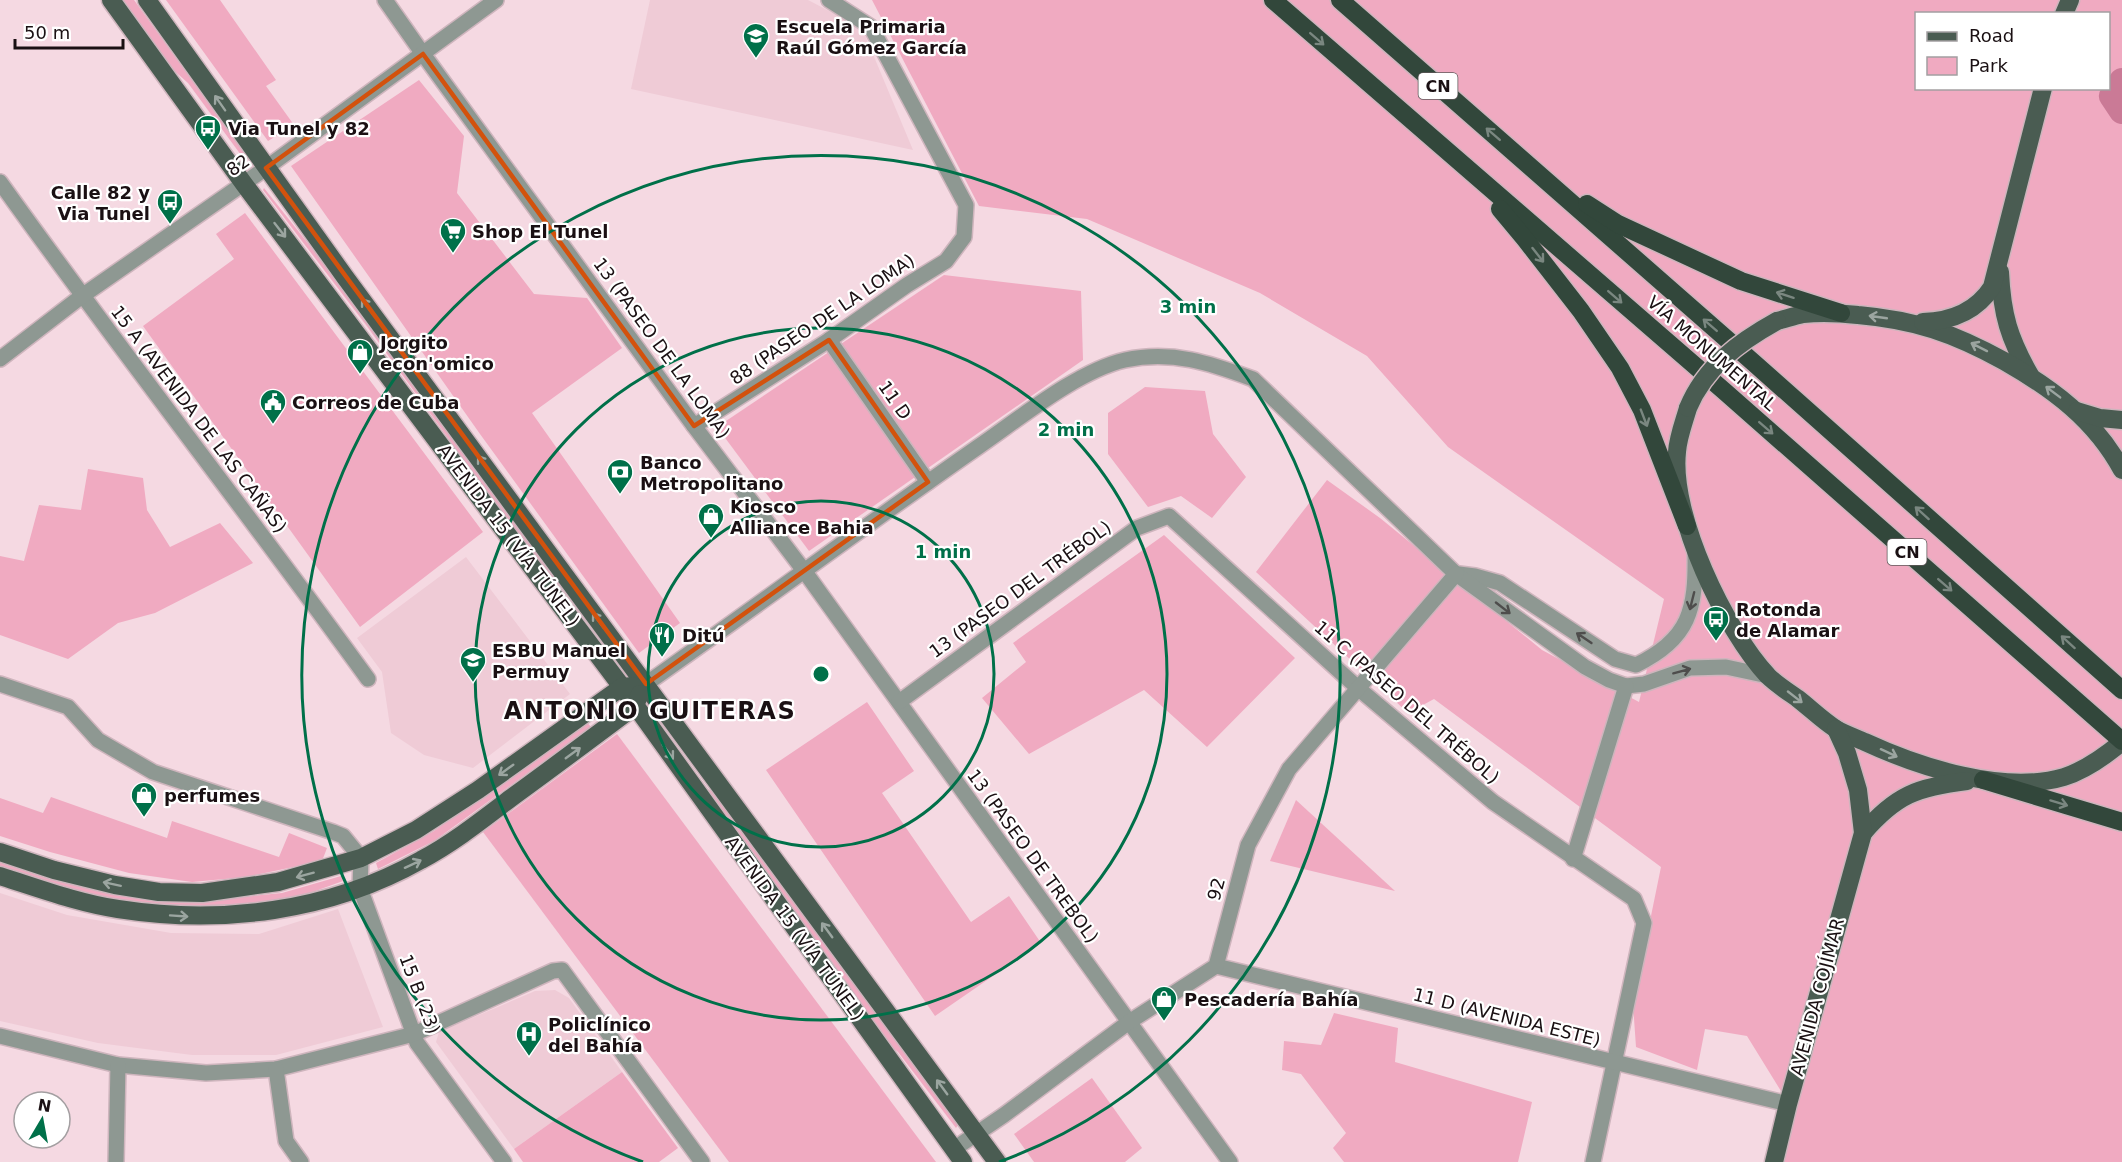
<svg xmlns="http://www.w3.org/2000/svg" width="2122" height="1162" font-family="'DejaVu Sans',sans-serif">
<rect width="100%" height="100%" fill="#f5d9e2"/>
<!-- built -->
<g fill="#efcbd6">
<polygon points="650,0 808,0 862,28 913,150 631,89"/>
<polygon points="466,557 570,694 473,768 424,755 391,733 382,672 357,638"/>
<polygon points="0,893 67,915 171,933 259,934 338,909 383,1027 276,1055 192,1055 98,1043 0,1021"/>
<polygon points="555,990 569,998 622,1072 514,1149 436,1042 439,1032 535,991"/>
</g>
<!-- green -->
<g fill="#f0aac1" fill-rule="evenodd">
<polygon points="120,0 134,0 244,152 241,155 188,83 162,60"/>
<polygon points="166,0 220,0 276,80 266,86 294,125 268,141"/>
<path d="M872,0H2122V1162H1777L1789,1104L1747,1036L1705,1029L1697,1070L1636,1047L1633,1004L1661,867L1434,699L1408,713L1256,572L1327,480L1380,518L1542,650L1639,702L1664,599L1448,447L1367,356L1260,293L1087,219L979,206ZM1916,14H2108V88H1916Z"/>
<polygon points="419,80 464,136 457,193 534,294 587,298 622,348 532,413 680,623 639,653 480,434 291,166"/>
<polygon points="264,188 334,276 631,674 627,676 560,586 551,580 366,325 263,190"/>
<polygon points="245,213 483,532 360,627 143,326 234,259 216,234"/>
<polygon points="944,275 1081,291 1083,360 809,551 717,427"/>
<polygon points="1145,387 1205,391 1213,434 1246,477 1212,518 1181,496 1148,507 1108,454 1108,413"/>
<polygon points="88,469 143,478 147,510 170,547 220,523 253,563 155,613 118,623 68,659 0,635 0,556 24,561 39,505 81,510"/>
<polygon points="1164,535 1295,658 1207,747 1144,690 1029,754 982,698 1026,662 1013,643"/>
<polygon points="867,702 914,771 882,793 971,922 1009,896 1041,943 935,1016 766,770"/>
<polygon points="646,704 708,789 715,793 958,1125 956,1128 898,1052 882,1039 643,706"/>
<polygon points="586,721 591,727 434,841 378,869 376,863 434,831"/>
<polygon points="617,734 936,1162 729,1162 483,832"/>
<polygon points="51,797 167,838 172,821 279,857 289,833 327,848 322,861 246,877 192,882 129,873 50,852 0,836 0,798 43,813"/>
<polygon points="1296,800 1395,891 1270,861"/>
<path d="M0,857L169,900L223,899L282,893L341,876L343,881C323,888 302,897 282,901C226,911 165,911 109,899C72,891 36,878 0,866Z"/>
<polygon points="1334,1013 1398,1028 1395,1062 1532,1102 1518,1162 1344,1162 1333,1148 1346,1133 1301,1074 1282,1070 1284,1041 1321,1045"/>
<polygon points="622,1072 678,1148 659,1162 523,1162 514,1149"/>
<polygon points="1092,1078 1142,1148 1125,1162 1034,1162 1014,1134"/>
</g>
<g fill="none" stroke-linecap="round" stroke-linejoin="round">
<!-- river -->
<polyline stroke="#ca7a96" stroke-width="26" points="2122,81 2112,96 2122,111"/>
<!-- minor casing -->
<g stroke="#ceb5bd" stroke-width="18">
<g id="minor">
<polyline points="385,0 423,54 694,426 805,572 1230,1162"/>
<path d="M0,182C120,350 247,512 368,679"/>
<polyline points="829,340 928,482"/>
<polyline points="0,359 82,296 266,168 496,0"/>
<polyline points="694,426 829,340 907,285 946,261 964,237 966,205 871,27 829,0"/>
<path d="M1459,574L1475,576L1500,583L1615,659L1636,665C1690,639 1696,609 1695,553"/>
<polyline points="0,684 68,707 98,740 153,772 333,832 343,836 361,858 360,888 417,1043 504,1162"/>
<path d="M646,684C757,606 866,525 978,447C1019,419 1077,371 1125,360C1172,350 1210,363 1253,379L1456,574L1585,667L1609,680L1626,686L1644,684L1690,668L1726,667L1768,676"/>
<polyline points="899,702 1137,528 1169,516 1359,689 1493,802 1634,899 1644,923 1593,1162"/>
<polyline points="1573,859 1626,686"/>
<polyline points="1216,966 1788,1104"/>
<polyline points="0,1036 118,1065 206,1073 276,1069 414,1034 553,971 562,970 702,1162"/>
<polyline points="276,1069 286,1141 301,1162"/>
<polyline points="954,1149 1004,1115 1129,1022 1216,966 1248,845 1289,769 1456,574"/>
<polyline points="116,1162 118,1065"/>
</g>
</g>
<!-- major casing -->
<g stroke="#ceb5bd" stroke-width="21">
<g id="major">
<polyline points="111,0 244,184 622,687 963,1162"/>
<polyline points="147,0 345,277 997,1162"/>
<polyline points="2064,14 2070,0"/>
<path d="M2000,272C2002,315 2009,338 2030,375"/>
<path d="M1777,321C1785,319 1794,316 1803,314C1821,312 1840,313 1858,315C1915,320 1953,333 2004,361C2053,389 2095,420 2122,470"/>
<path d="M1923,322C1951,321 1976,312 1992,287L2043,88"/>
<path d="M1688,408C1684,422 1678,437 1677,452C1670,515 1725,630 1768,676C1776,684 1787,691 1797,698C1810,708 1822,720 1836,729C1845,734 1856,738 1865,742C1919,767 2004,795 2064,777C2086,770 2104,757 2122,742"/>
<polyline points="2077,411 2100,418 2122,420"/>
<path d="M1863,833C1896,795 1917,787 1967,781"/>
<polyline points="0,852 54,870 115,885 159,892 202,893 278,882 361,858 416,830 478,790 622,687 633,686"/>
<path d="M0,876C38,888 78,903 118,909C221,925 329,912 421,860C453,843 482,820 511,798C551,769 591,739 631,709L635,705L640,694"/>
<polyline points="1774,1162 1788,1104 1863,833 1858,790 1847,753 1836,729"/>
</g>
</g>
<!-- highway casing -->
<g stroke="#ceb5bd" stroke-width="21">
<g id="highway">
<polyline points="1273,0 1723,390 2122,741"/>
<polyline points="1340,0 1754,363 2122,690"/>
<polyline points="1587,204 1618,224 1741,281 1841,313"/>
<polyline points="1500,209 1525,239 1581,311 1620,368 1642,410 1687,526"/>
<polyline points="1983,780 2122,822"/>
</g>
</g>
<!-- minor -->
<use href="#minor" stroke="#8e9892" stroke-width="15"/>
<!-- major -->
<use href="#major" stroke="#4a5c52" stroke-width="18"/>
<!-- highway -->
<use href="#highway" stroke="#32473b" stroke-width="18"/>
<!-- major-bridge casing -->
<g stroke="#ceb5bd" stroke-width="21" stroke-linecap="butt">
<path id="major-bridge" d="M1688,408C1705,367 1739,342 1777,321"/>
</g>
<!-- major-bridge -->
<use href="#major-bridge" stroke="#4a5c52" stroke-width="18"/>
</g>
<!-- one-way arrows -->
<defs><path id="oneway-shaft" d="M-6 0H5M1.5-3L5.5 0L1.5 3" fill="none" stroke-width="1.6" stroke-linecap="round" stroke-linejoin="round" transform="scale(1.5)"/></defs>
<g stroke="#7a8780">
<use href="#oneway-shaft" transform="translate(1317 39) rotate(41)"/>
<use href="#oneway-shaft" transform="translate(1493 134) rotate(-139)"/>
<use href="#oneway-shaft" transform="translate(1538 255) rotate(52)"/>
<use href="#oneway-shaft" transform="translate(1785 295) rotate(-162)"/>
<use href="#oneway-shaft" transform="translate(1615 297) rotate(41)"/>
<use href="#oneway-shaft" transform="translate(1710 325) rotate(-139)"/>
<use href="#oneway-shaft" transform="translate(1644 418) rotate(69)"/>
<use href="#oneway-shaft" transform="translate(1766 428) rotate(41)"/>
<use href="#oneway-shaft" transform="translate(1922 513) rotate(-138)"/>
<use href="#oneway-shaft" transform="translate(1945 585) rotate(41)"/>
<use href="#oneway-shaft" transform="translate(2068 642) rotate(-138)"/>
<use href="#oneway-shaft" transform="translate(2059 803) rotate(17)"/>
</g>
<g stroke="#9ba5a0">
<use href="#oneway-shaft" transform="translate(220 103) rotate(-125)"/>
<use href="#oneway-shaft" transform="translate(280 230) rotate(52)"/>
<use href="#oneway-shaft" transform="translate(367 306) rotate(-126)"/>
<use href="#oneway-shaft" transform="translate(1878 317) rotate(-172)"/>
<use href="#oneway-shaft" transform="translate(1979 347) rotate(-153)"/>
<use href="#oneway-shaft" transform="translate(2053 392) rotate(-143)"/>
<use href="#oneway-shaft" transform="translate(483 463) rotate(-126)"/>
<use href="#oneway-shaft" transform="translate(598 620) rotate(-126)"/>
<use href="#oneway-shaft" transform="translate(1795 697) rotate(38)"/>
<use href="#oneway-shaft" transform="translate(668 752) rotate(54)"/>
<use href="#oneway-shaft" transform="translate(573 753) rotate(-36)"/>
<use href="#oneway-shaft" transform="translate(1889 753) rotate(25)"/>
<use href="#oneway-shaft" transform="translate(506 770) rotate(144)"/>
<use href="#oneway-shaft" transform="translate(413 864) rotate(-25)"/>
<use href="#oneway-shaft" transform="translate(305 875) rotate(165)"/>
<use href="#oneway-shaft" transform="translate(112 884) rotate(-168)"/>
<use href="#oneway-shaft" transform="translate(179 916) rotate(4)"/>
<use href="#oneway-shaft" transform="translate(827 930) rotate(-126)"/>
<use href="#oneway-shaft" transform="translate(942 1087) rotate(-126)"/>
</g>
<g stroke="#4e4d4c">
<use href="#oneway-shaft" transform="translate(1692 601) rotate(104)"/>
<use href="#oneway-shaft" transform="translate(1503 608) rotate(38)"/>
<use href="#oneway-shaft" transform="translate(1584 638) rotate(-146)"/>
<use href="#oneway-shaft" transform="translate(1682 671) rotate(-15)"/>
</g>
<!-- marked area -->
<path fill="none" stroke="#d3520d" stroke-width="4.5" stroke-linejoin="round" d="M423,54L694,426L829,340L928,482L646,684L266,168Z"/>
<!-- distance rings -->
<g fill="none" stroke="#007049" stroke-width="3">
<circle cx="821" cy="674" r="173"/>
<circle cx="821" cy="674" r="346"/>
<path d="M643 1162A519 519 0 1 1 999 1162"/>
</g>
<!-- icons -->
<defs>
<g id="school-pin" transform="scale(1.35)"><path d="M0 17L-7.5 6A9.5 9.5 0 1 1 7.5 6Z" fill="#007049" stroke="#fff"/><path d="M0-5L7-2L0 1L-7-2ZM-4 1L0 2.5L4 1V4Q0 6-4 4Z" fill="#fff"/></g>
<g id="bus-pin" transform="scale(1.35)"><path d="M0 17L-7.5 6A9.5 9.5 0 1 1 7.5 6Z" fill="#007049" stroke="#fff"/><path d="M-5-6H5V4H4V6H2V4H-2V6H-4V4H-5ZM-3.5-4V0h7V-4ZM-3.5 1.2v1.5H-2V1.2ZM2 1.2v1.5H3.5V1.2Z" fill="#fff"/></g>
<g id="supermarket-pin" transform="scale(1.35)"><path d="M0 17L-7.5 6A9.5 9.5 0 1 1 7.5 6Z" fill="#007049" stroke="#fff"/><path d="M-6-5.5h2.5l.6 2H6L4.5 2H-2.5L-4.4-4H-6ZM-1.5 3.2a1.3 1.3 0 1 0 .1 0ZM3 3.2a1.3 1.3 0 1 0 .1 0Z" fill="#fff"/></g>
<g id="shop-pin" transform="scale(1.35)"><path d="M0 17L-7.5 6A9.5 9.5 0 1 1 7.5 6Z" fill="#007049" stroke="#fff"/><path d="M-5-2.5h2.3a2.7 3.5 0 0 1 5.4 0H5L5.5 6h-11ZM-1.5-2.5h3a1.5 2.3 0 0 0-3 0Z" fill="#fff"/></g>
<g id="civic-pin" transform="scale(1.35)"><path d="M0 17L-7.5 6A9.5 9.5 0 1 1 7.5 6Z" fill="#007049" stroke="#fff"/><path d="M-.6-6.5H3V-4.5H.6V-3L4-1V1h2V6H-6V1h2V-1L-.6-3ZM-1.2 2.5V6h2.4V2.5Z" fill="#fff"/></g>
<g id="bank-pin" transform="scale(1.35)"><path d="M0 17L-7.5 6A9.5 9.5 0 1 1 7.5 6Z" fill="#007049" stroke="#fff"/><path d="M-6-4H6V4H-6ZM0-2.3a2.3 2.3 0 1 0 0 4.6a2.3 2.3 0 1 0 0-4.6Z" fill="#fff"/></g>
<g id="restaurant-pin" transform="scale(1.35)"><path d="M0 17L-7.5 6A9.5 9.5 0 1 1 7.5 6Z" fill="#007049" stroke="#fff"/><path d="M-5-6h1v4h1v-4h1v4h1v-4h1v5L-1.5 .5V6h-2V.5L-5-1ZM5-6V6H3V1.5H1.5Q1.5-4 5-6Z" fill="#fff"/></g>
<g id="hospital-pin" transform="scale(1.35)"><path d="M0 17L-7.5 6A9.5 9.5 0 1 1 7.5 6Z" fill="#007049" stroke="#fff"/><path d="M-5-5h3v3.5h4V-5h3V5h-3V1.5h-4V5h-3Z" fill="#fff"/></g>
</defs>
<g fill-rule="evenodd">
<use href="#school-pin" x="756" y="36"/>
<use href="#bus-pin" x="208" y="128"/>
<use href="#bus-pin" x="170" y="202"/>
<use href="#supermarket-pin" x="453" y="231"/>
<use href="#shop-pin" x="360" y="352"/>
<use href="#civic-pin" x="273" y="402"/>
<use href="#bank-pin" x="620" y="472"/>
<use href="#shop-pin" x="711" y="516"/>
<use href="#bus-pin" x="1716" y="619"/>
<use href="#restaurant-pin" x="662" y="635"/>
<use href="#school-pin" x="473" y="660"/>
<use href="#shop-pin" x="144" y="795"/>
<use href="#shop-pin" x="1164" y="999"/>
<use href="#hospital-pin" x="529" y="1034"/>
</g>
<g text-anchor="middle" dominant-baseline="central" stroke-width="4.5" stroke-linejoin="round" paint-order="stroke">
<!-- shield labels -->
<g fill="#fff" stroke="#5f585a" stroke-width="1.5">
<rect x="1418.5" y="73" width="39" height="26" rx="4.5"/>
<rect x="1887.5" y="539" width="39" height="26" rx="4.5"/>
</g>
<g font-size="16" font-weight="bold" fill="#1a1013">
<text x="1438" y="86">CN</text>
<text x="1907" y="552">CN</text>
</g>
<!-- poi labels -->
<g font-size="18" font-weight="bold" fill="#1a1013" stroke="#fff" text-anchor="start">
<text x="776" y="26">Escuela Primaria<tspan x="776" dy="21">Raúl Gómez García</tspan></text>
<text x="228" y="128">Via Tunel y 82</text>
<text x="150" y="192" text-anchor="end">Calle 82 y<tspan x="150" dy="21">Via Tunel</tspan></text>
<text x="472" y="231">Shop El Tunel</text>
<text x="380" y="342">Jorgito<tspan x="380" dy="21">econ'omico</tspan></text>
<text x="292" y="402">Correos de Cuba</text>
<text x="640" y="462">Banco<tspan x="640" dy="21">Metropolitano</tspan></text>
<text x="730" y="506">Kiosco<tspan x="730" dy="21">Alliance Bahia</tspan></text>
<text x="1736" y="609">Rotonda<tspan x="1736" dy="21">de Alamar</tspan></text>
<text x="682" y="635">Ditú</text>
<text x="492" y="650">ESBU Manuel<tspan x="492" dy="21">Permuy</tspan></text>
<text x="164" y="795">perfumes</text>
<text x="1184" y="999">Pescadería Bahía</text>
<text x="548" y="1024">Policlínico<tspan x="548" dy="21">del Bahía</tspan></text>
</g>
<!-- street labels -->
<g font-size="18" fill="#1a1013" stroke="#fff">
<text transform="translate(238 165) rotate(-35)">82</text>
<text transform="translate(822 319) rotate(-34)">88 (PASEO DE LA LOMA)</text>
<text transform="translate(662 348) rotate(54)">13 (PASEO DE LA LOMA)</text>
<text transform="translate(1712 353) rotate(41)">VÍA MONUMENTAL</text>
<text transform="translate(895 400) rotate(55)">11 D</text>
<text transform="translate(199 419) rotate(53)">15 A (AVENIDA DE LAS CAÑAS)</text>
<text transform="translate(509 535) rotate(53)">AVENIDA 15 (VÍA TÚNEL)</text>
<text transform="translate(1020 589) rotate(-36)">13 (PASEO DEL TRÉBOL)</text>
<text transform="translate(1407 702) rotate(41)">11 C (PASEO DEL TRÉBOL)</text>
<text transform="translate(1033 856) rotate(54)">13 (PASEO DE TREBOL)</text>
<text transform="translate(1216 889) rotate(-75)">92</text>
<text transform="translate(795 928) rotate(54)">AVENIDA 15 (VÍA TÚNEL)</text>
<text transform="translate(420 994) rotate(69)">15 B (23)</text>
<text transform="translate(1817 997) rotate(-75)">AVENIDA COJÍMAR</text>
<text transform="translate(1507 1017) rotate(14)">11 D (AVENIDA ESTE)</text>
</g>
<!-- district labels -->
<g font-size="24" font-weight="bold" letter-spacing="1.5" fill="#1a1013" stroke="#fff">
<text x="650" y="711">ANTONIO GUITERAS</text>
</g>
</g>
<circle cx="821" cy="674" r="9" fill="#007049" stroke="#fff" stroke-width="3"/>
<g font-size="18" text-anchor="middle" font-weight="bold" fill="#007049" stroke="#fff" stroke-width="4.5" stroke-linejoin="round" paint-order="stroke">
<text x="1188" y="313">3 min</text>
<text x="1066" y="436">2 min</text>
<text x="943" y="558">1 min</text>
</g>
<!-- legend -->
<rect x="1915" y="12" width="195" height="78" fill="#ffffff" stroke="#a39fa1" stroke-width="1.5"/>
<rect x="1927" y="32" width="30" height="9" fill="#4a5c52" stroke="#a39fa1" stroke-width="1.5"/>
<text x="1969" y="42" font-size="18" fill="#1a1013">Road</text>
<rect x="1927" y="57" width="30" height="18" fill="#f0aac1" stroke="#a39fa1" stroke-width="1.5"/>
<text x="1969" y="72" font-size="18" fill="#1a1013">Park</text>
<!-- north arrow -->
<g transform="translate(42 1120) rotate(10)"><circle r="28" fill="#ffffff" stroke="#a39fa1" stroke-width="1.5"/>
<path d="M0-4.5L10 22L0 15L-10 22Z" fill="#007049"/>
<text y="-9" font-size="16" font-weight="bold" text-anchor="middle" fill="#1a1013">N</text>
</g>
<!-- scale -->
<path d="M15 39v9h108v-9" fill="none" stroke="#1a1013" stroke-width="3"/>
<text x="24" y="39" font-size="18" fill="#1a1013" stroke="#ffffff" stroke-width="4.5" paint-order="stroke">50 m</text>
</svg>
